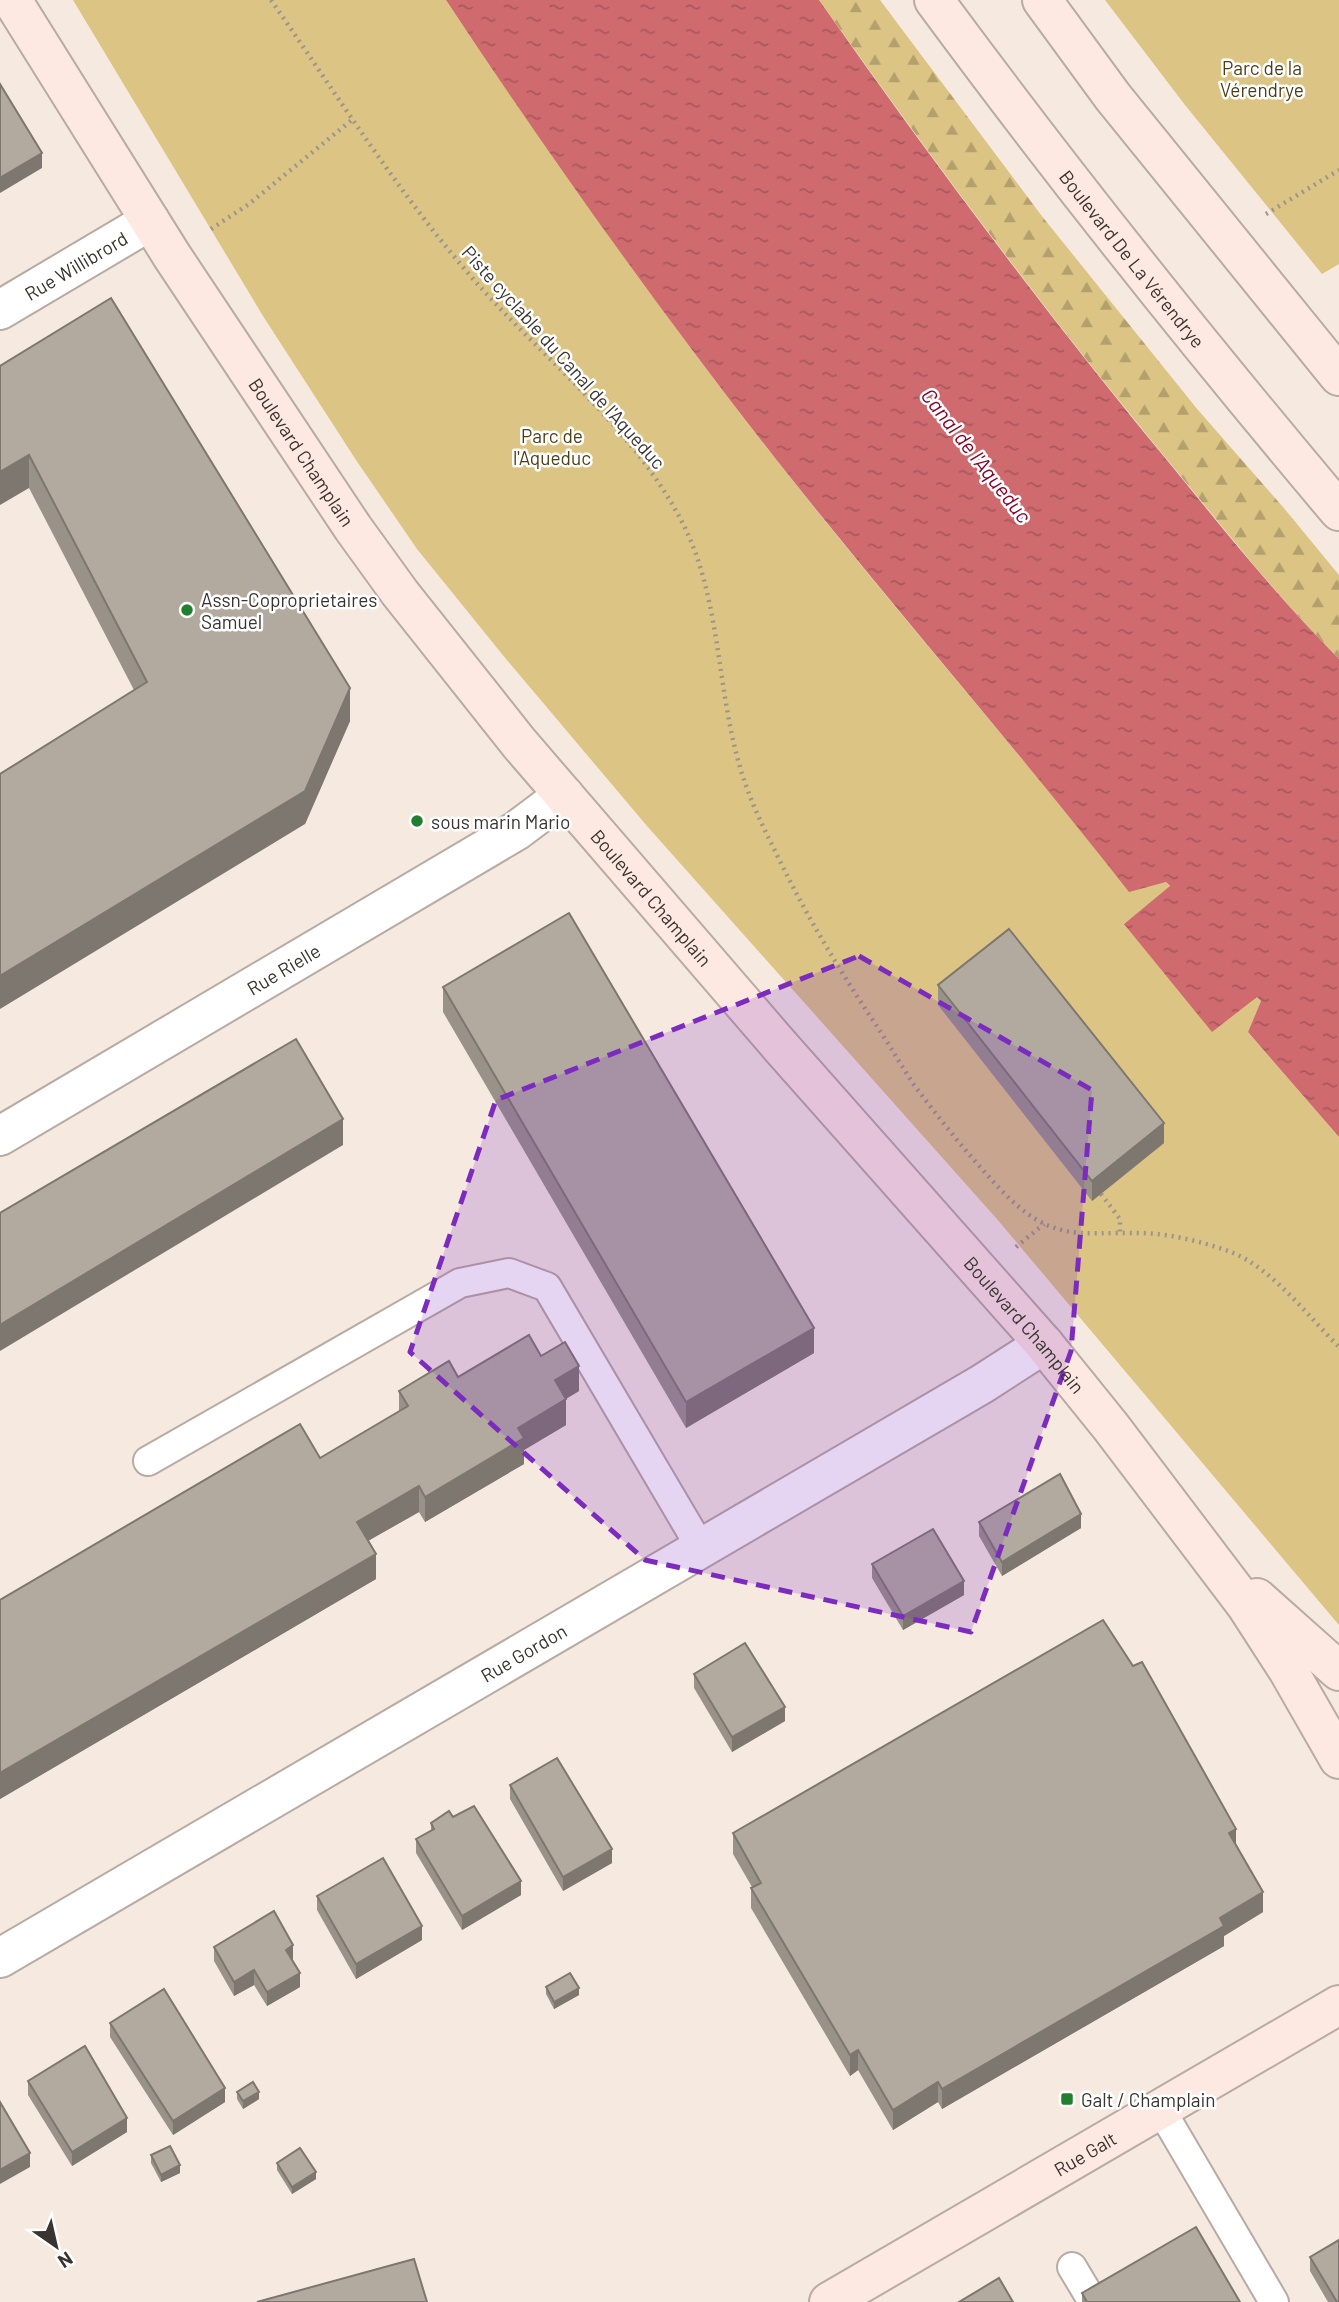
<svg xmlns="http://www.w3.org/2000/svg" width="1339" height="2302" font-family="Barlow,sans-serif">
<defs>
<pattern id="forest-firs" width="22" height="20" patternUnits="userSpaceOnUse" patternTransform="scale(1.75)"><rect width="22" height="20" fill="#dbc484"/><path d="M5 1l3.5 6h-7zM16 11l3.5 6h-7z" fill="#b3a06c"/></pattern>
<pattern id="water-ripples" width="26" height="14" patternUnits="userSpaceOnUse" patternTransform="scale(1.75)"><rect width="26" height="14" fill="#cf6a6f"/><path d="M2 4q2-2 4 0t4 0M15 11q2-2 4 0t4 0" fill="none" stroke="#a9585c"/></pattern>
</defs>
<rect width="100%" height="100%" fill="#f6e9e0"/>
<!-- forest -->
<path fill="url(#forest-firs)" d="M819,0H880L1041,215L1198,410L1283,507L1339,575V659C1281,601 1231,537 1179,474C1052,321 934,162 819,0Z"/>
<!-- park -->
<g fill="#dbc484">
<path d="M73,0H446C551,156 659,310 775,458C890,605 1014,745 1129,891L1166,882L1170,887L1124,924L1257,996L1261,1001L1248,1032L1339,1137V1625L996,1218L647,826L506,659L417,549L356,460L263,316Z"/>
<polygon points="1105,0 1339,0 1339,264 1322,274 1185,105"/>
</g>
<!-- water -->
<path fill="url(#water-ripples)" d="M446,0H819C932,161 1050,319 1175,470C1228,535 1280,600 1339,659V1137L1248,1032L1261,1001L1257,997L1212,1032L1124,924L1170,886L1166,882L1129,892C1014,745 891,605 775,458C659,310 550,157 446,0Z"/>
<g fill="none" stroke-linecap="round" stroke-linejoin="round">
<!-- lane casing -->
<g stroke="#b7aba3" stroke-width="32">
<g id="lane">
<polyline points="148,1461 460,1283 509,1273 547,1287 701,1548"/>
<polyline points="1160,2108 1274,2302"/>
<polyline points="1072,2267 1093,2302"/>
</g>
</g>
<!-- street casing -->
<g stroke="#b7aba3" stroke-width="42">
<g id="street">
<path id="s1" d="M0,310L150,221"/>
<path id="s2" d="M0,1136L516,831L564,795"/>
<path id="s3" d="M0,1958L982,1384L1044,1344"/>
</g>
</g>
<!-- secondary casing -->
<g stroke="#b7aba3" stroke-width="42">
<g id="secondary">
<path id="s4" d="M12,0L172,256L353,528L400,593L519,743L780,1046L1044,1344L1111,1427L1246,1605L1288,1670L1339,1759"/>
<path id="s5" d="M934,0C1063,175 1199,345 1339,511"/>
<polyline points="1042,0 1113,97 1339,376"/>
<polyline points="1257,1598 1339,1671"/>
<path id="s6" d="M829,2302L1339,2005"/>
</g>
</g>
<!-- path -->
<g stroke="#9d948d" stroke-width="4.5" stroke-dasharray="2 5" stroke-linecap="butt">
<path d="M271,0C335,92 395,188 468,273C538,355 630,423 681,520C721,596 716,686 740,767C749,799 764,829 779,859C808,919 843,976 880,1031C892,1049 902,1067 914,1085C941,1121 970,1157 1001,1190C1052,1243 1077,1232 1142,1233C1172,1234 1203,1242 1231,1252C1272,1268 1308,1316 1339,1347"/>
<polyline points="1266,214 1339,170"/>
<polyline points="211,229 249,204 353,119"/>
<polyline points="1101,1194 1120,1219 1120,1234"/>
<polyline points="1016,1247 1044,1224"/>
</g>
<!-- lane -->
<use href="#lane" stroke="#fff" stroke-width="28"/>
<!-- street -->
<use href="#street" stroke="#fff" stroke-width="38"/>
<!-- secondary -->
<use href="#secondary" stroke="#fee8e2" stroke-width="38"/>
</g>
<!-- wall -->
<g fill="#999289">
<polygon points="0,366 350,721 305,824 134,690 29,488"/>
<polygon points="938,985 1164,1143 1092,1201 938,1005"/>
<polygon points="443,987 814,1353 686,1428 443,1012"/>
<polygon points="541,1356 579,1391 566,1399 566,1425 524,1450 524,1464 425,1522 419,1512 368,1541 376,1579 0,1799 0,1600 320,1458 399,1412 399,1391"/>
<polygon points="979,1522 1081,1528 1002,1576 979,1536"/>
<polygon points="872,1564 964,1595 903,1630 872,1578"/>
<polygon points="694,1674 785,1721 732,1752 694,1688"/>
<polygon points="510,1785 612,1863 563,1891 510,1799"/>
<polygon points="453,1817 521,1895 462,1930 416,1853 416,1839 431,1831 431,1823"/>
<polygon points="733,1833 1236,1846 1263,1912 1224,1936 1224,1946 942,2109 938,2102 893,2130 858,2070 850,2076 751,1908 751,1888 752,1887 733,1854"/>
<polygon points="317,1896 422,1940 356,1979 317,1910"/>
<polygon points="214,1947 293,1959 292,1960 300,1987 267,2006 254,1985 234,1996 214,1961"/>
<polygon points="546,1987 579,1995 554,2009 546,1994"/>
<polygon points="110,2023 225,2102 173,2135 110,2037"/>
<polygon points="28,2081 127,2132 72,2166 28,2095"/>
<polygon points="237,2092 259,2099 243,2109 237,2099"/>
<polygon points="151,2155 180,2173 161,2182 151,2163"/>
<polygon points="277,2163 316,2179 292,2194 277,2170"/>
<polygon points="1310,2257 1339,2302 1328,2302 1310,2271"/>
<polygon points="1082,2293 1240,2302 1082,2302"/>
</g>
<!-- shaded-wall -->
<g fill="#7d776f">
<polygon points="42,153 42,168 0,193 0,178"/>
<polygon points="29,455 29,488 0,505 0,472"/>
<polygon points="350,688 350,721 305,824 0,1009 0,976"/>
<polygon points="343,1119 343,1145 0,1351 0,1325"/>
<polygon points="1164,1123 1164,1143 1092,1201 1092,1181"/>
<polygon points="814,1328 814,1353 686,1428 686,1402"/>
<polygon points="579,1366 579,1391 555,1405 555,1380"/>
<polygon points="566,1399 566,1425 524,1450 524,1464 425,1522 425,1497 518,1428"/>
<polygon points="419,1486 419,1512 357,1547 357,1522"/>
<polygon points="1081,1514 1081,1528 1002,1576 1002,1562"/>
<polygon points="376,1554 376,1579 0,1799 0,1773"/>
<polygon points="964,1581 964,1595 903,1630 903,1616"/>
<polygon points="785,1707 785,1721 732,1752 732,1737"/>
<polygon points="1236,1829 1236,1849 1229,1833"/>
<polygon points="612,1849 612,1863 563,1891 563,1877"/>
<polygon points="521,1881 521,1895 462,1930 462,1916"/>
<polygon points="1263,1892 1263,1912 1224,1936 1224,1946 942,2109 942,2089"/>
<polygon points="422,1926 422,1940 356,1979 356,1964"/>
<polygon points="293,1945 293,1959 286,1964 286,1950"/>
<polygon points="254,1970 254,1985 234,1996 234,1982"/>
<polygon points="300,1973 300,1987 267,2006 267,1992"/>
<polygon points="579,1988 579,1995 554,2009 554,2002"/>
<polygon points="858,2050 858,2070 850,2076 850,2055"/>
<polygon points="938,2082 938,2102 893,2130 893,2110"/>
<polygon points="225,2088 225,2102 173,2135 173,2121"/>
<polygon points="259,2092 259,2099 243,2109 243,2101"/>
<polygon points="127,2118 127,2132 72,2166 72,2152"/>
<polygon points="30,2153 30,2167 0,2184 0,2170"/>
<polygon points="180,2165 180,2173 161,2182 161,2175"/>
<polygon points="316,2172 316,2179 292,2194 292,2187"/>
</g>
<!-- building -->
<g fill="#b2aa9f" stroke="#7d776f" stroke-width="2">
<polygon points="0,84 42,153 0,178"/>
<polygon points="111,298 350,688 305,791 0,976 0,774 147,682 29,455 0,472 0,366"/>
<polygon points="569,913 814,1328 686,1402 443,987"/>
<polygon points="1009,929 1164,1123 1092,1181 938,985"/>
<polygon points="296,1039 343,1119 0,1325 0,1213"/>
<polygon points="529,1335 541,1356 565,1342 579,1366 555,1380 566,1399 518,1428 524,1438 425,1497 419,1486 357,1522 376,1554 0,1773 0,1600 300,1424 320,1458 408,1406 399,1391 449,1361 458,1377"/>
<polygon points="1060,1474 1081,1514 1002,1562 979,1522"/>
<polygon points="933,1529 964,1581 903,1616 872,1564"/>
<polygon points="1103,1620 1133,1666 1142,1662 1236,1829 1229,1833 1263,1892 1220,1918 1224,1926 942,2089 938,2082 893,2110 858,2050 850,2055 751,1888 761,1883 733,1833"/>
<polygon points="745,1643 785,1707 732,1737 694,1674"/>
<polygon points="557,1758 612,1849 563,1877 510,1785"/>
<polygon points="474,1806 521,1881 462,1916 416,1839 434,1829 431,1823 449,1811 453,1817"/>
<polygon points="383,1858 422,1926 356,1964 317,1896"/>
<polygon points="274,1911 293,1945 286,1950 300,1973 267,1992 254,1970 234,1982 214,1947"/>
<polygon points="570,1973 579,1988 554,2002 546,1987"/>
<polygon points="164,1989 225,2088 173,2121 110,2023"/>
<polygon points="85,2046 127,2118 72,2152 28,2081"/>
<polygon points="253,2082 259,2092 243,2101 237,2092"/>
<polygon points="0,2102 30,2153 0,2170"/>
<polygon points="170,2146 180,2165 161,2175 151,2155"/>
<polygon points="300,2148 316,2172 292,2187 277,2163"/>
<polygon points="1196,2227 1240,2302 1087,2302 1082,2293"/>
<polygon points="1339,2240 1339,2302 1337,2302 1310,2257"/>
<polygon points="414,2259 427,2302 257,2302"/>
<polygon points="999,2278 1013,2302 959,2302"/>
</g>
<!-- marked area -->
<path fill="#7b2cbf" fill-opacity="0.2" stroke="#7b2cbf" stroke-width="5" stroke-dasharray="14 9" stroke-linejoin="round" d="M859,956L1092,1090L1071,1351L971,1632L645,1560L410,1352L496,1100Z"/>
<!-- markers -->
<g fill="#227f2f" stroke="#fff" stroke-width="2.5">
<circle cx="187" cy="610" r="7"/>
<circle cx="417" cy="821" r="7"/>
<rect x="1060" y="2092" width="14" height="14" rx="3.5"/>
</g>
<g text-anchor="middle" dominant-baseline="central" stroke-width="5" stroke-linejoin="round" paint-order="stroke">
<!-- park labels -->
<g font-size="19" fill="#4d3f14" stroke="#fff">
<text x="1262" y="67">Parc de la<tspan x="1262" dy="22">Vérendrye</tspan></text>
<text x="552" y="435">Parc de<tspan x="552" dy="22">l'Aqueduc</tspan></text>
</g>
<!-- street labels -->
<g font-size="19" fill="#393430" stroke="#fff">
<text stroke="none"><textPath href="#s5" startOffset="326">Boulevard De La Vérendrye</textPath></text>
<text stroke="none"><textPath href="#s1" startOffset="88">Rue Willibrord</textPath></text>
<text transform="translate(564 357) rotate(48)">Piste cyclable du Canal de l'Aqueduc</text>
<text stroke="none"><textPath href="#s4" startOffset="537">Boulevard Champlain</textPath></text>
<text stroke="none"><textPath href="#s4" startOffset="1104">Boulevard Champlain</textPath></text>
<text stroke="none"><textPath href="#s2" startOffset="329">Rue Rielle</textPath></text>
<text stroke="none"><textPath href="#s4" startOffset="1671">Boulevard Champlain</textPath></text>
<text stroke="none"><textPath href="#s3" startOffset="606">Rue Gordon</textPath></text>
<text stroke="none"><textPath href="#s6" startOffset="296">Rue Galt</textPath></text>
</g>
<!-- poi labels -->
<g font-size="19" fill="#393430" stroke="#fff" text-anchor="start">
<text x="201" y="599">Assn-Coproprietaires<tspan x="201" dy="22">Samuel</tspan></text>
<text x="431" y="821">sous marin Mario</text>
<text x="1081" y="2099">Galt / Champlain</text>
</g>
<!-- water labels -->
<g font-size="21" font-style="italic" fill="#870323" stroke="#fff">
<text transform="translate(977 455) rotate(52)">Canal de l'Aqueduc</text>
</g>
</g>
<!-- north arrow -->
<g transform="translate(56 2246) rotate(146)" stroke="#ffffff" stroke-width="5" paint-order="stroke">
<path d="M0-5L12 26L0 18L-12 26Z" fill="#393430"/>
<text y="-10" font-size="19" font-weight="bold" text-anchor="middle" fill="#393430">N</text>
</g>
</svg>
